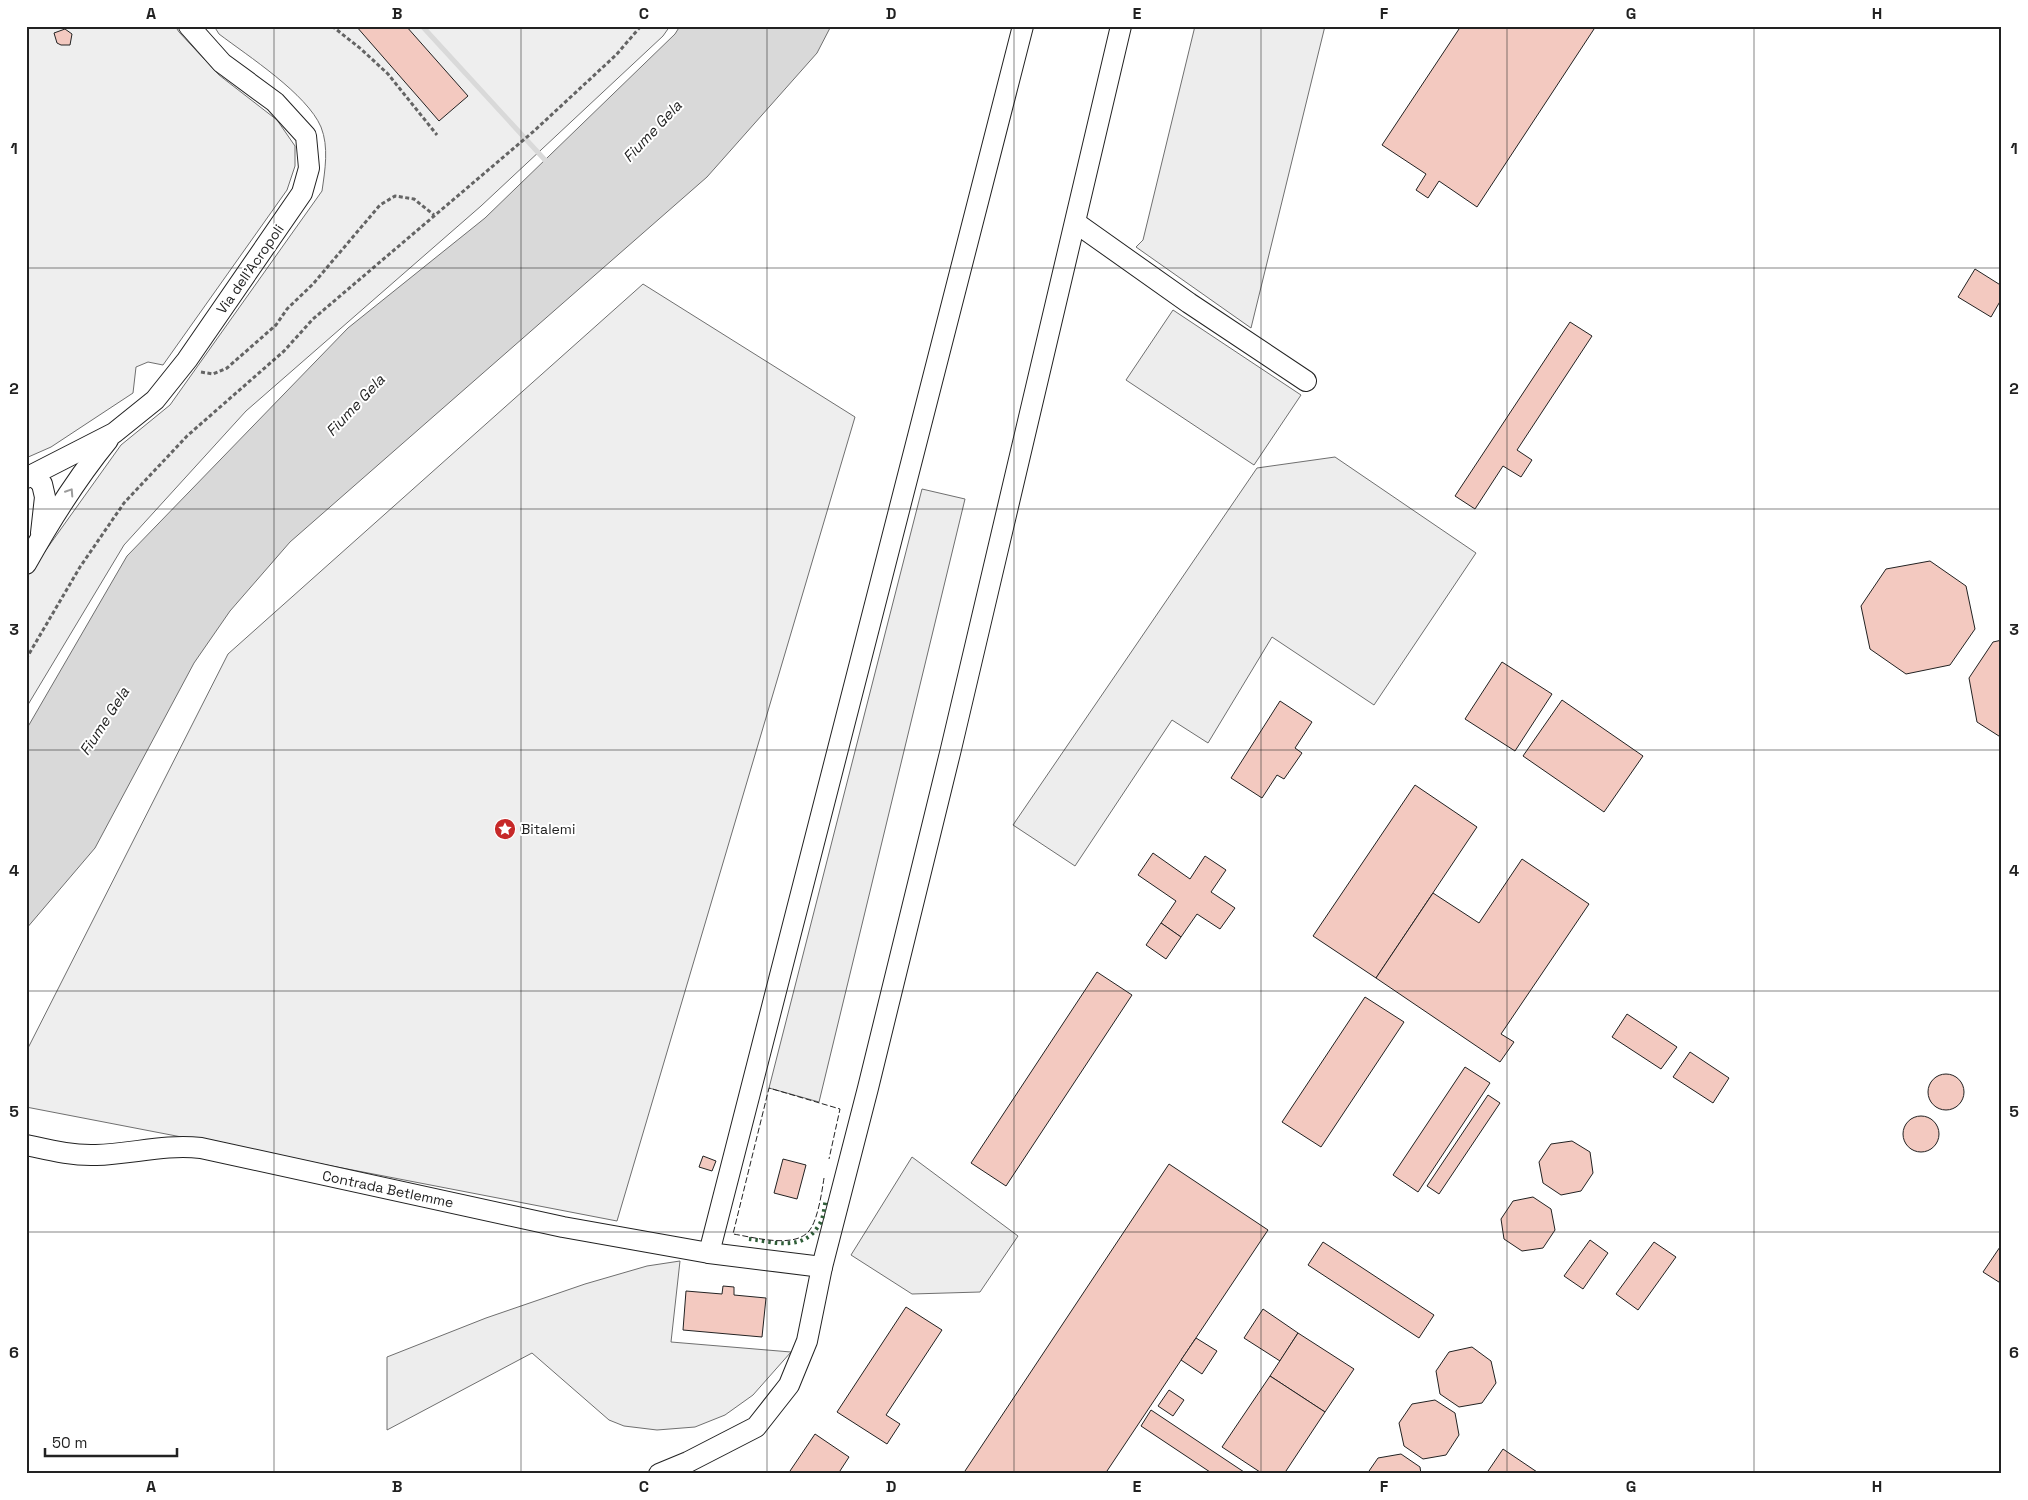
<svg xmlns="http://www.w3.org/2000/svg" width="2028" height="1500" font-family="'Space Grotesk',sans-serif">
<rect width="100%" height="100%" fill="#fff"/>
<!-- green -->
<g fill="#eee" stroke="#6f6f6f">
<polygon points="26,26 175,26 179,32 219,75 277,120 295,146 295,166 287,190 163,365 148,362 136,367 133,393 51,447 26,458"/>
<path d="M214,26H670L663,36L481,206L246,411L124,545L26,708V579L28,575L121,445L170,405L322,191C325,170 329,147 321,127C307,94 248,56 219,34Z"/>
<polygon points="643,284 855,417 617,1221 26,1107 26,1052 228,654"/>
</g>
<!-- parking -->
<g fill="#ededed" stroke="#6f6f6f">
<polygon points="1195,26 1325,26 1251,328 1136,247 1143,240"/>
<polygon points="1173,310 1301,395 1254,465 1126,380"/>
<polygon points="1335,457 1476,553 1374,705 1272,637 1208,743 1172,720 1075,866 1013,825 1257,468"/>
<polygon points="922,489 965,499 819,1102 769,1088"/>
<polygon points="912,1157 1018,1236 980,1292 912,1294 851,1255"/>
<polygon points="680,1261 671,1342 791,1352 753,1395 725,1415 695,1427 657,1430 624,1426 609,1420 532,1353 387,1430 387,1357 486,1318 585,1284 647,1266"/>
</g>
<!-- water -->
<polygon fill="#d9d9d9" stroke="#6f6f6f" points="680,26 831,26 817,53 707,177 290,542 230,611 194,663 95,848 26,929 26,730 127,556 348,328 485,218 675,34"/>
<g fill="none" stroke-linecap="round" stroke-linejoin="round">
<!-- stream -->
<polyline stroke="#d9d9d9" stroke-width="5" points="422,26 545,160"/>
</g>
<!-- building -->
<g fill="#f3c9c0" stroke="#222">
<polygon points="356,26 406,26 468,96 439,121"/>
<polygon points="1461,26 1596,26 1477,207 1439,181 1428,198 1416,190 1426,174 1382,145"/>
<polygon points="65,29 72,34 70,45 61,45 57,43 54,33"/>
<polygon points="1975,269 2002,286 2002,298 1991,317 1958,297"/>
<polygon points="1570,322 1592,336 1517,450 1532,460 1521,477 1503,466 1475,509 1455,496"/>
<polygon points="1930,561 1966,586 1975,629 1950,665 1906,674 1870,649 1861,606 1886,569"/>
<polygon points="2002,640 2002,738 1977,722 1969,678 1993,642"/>
<polygon points="1502,662 1552,694 1515,751 1465,719"/>
<polygon points="1562,700 1643,756 1604,812 1523,756"/>
<polygon points="1280,701 1312,722 1295,748 1302,753 1284,779 1277,775 1262,798 1231,778"/>
<polygon points="1415,785 1477,827 1376,978 1313,936"/>
<polygon points="1153,853 1190,879 1205,856 1226,870 1211,892 1235,908 1220,929 1197,914 1181,937 1161,923 1176,901 1138,875"/>
<polygon points="1522,859 1589,904 1501,1034 1514,1042 1500,1062 1376,978 1433,893 1479,923"/>
<polygon points="1161,923 1181,937 1166,959 1146,945"/>
<polygon points="1097,972 1132,995 1006,1186 971,1163"/>
<polygon points="1365,997 1404,1022 1321,1147 1282,1122"/>
<polygon points="1627,1014 1677,1047 1661,1069 1612,1037"/>
<polygon points="1690,1052 1729,1078 1713,1103 1673,1077"/>
<polygon points="1465,1067 1490,1083 1418,1192 1393,1175"/>
<circle cx="1946" cy="1092" r="18"/>
<polygon points="1488,1095 1500,1103 1439,1194 1427,1186"/>
<circle cx="1921" cy="1134" r="18"/>
<polygon points="1572,1141 1590,1152 1593,1173 1581,1191 1561,1195 1543,1183 1539,1162 1551,1144"/>
<polygon points="703,1156 716,1161 712,1171 699,1167"/>
<polygon points="783,1159 806,1165 797,1199 774,1193"/>
<polygon points="1169,1164 1268,1230 1105,1474 963,1474"/>
<polygon points="1533,1197 1551,1209 1555,1230 1543,1248 1522,1251 1504,1239 1501,1219 1513,1201"/>
<polygon points="1590,1240 1608,1253 1583,1289 1564,1276"/>
<polygon points="1323,1242 1434,1315 1419,1338 1308,1265"/>
<polygon points="1654,1242 1676,1257 1638,1310 1616,1294"/>
<polygon points="2002,1244 2002,1284 1983,1272"/>
<polygon points="723,1286 734,1287 734,1295 766,1298 762,1337 683,1330 686,1291 722,1294"/>
<polygon points="906,1307 942,1330 886,1415 900,1424 887,1444 837,1412"/>
<polygon points="1263,1309 1298,1333 1280,1361 1244,1338"/>
<polygon points="1298,1333 1354,1369 1325,1412 1270,1376"/>
<polygon points="1196,1338 1217,1351 1202,1374 1181,1360"/>
<polygon points="1472,1347 1491,1361 1496,1383 1482,1403 1459,1407 1440,1394 1436,1371 1449,1352"/>
<polygon points="1270,1376 1325,1412 1284,1474 1263,1474 1222,1447"/>
<polygon points="1169,1390 1184,1400 1173,1416 1158,1406"/>
<polygon points="1435,1400 1455,1413 1459,1435 1446,1455 1423,1459 1404,1446 1399,1423 1412,1404"/>
<polygon points="1151,1410 1247,1474 1213,1474 1141,1426"/>
<polygon points="815,1434 849,1457 838,1474 788,1474"/>
<polygon points="1503,1449 1540,1474 1486,1474"/>
<polygon points="1401,1454 1420,1467 1421,1474 1367,1474 1378,1458"/>
</g>
<g fill="none" stroke-linecap="round" stroke-linejoin="round">
<!-- minor casing -->
<g stroke="#222" stroke-width="22">
<g id="minor">
<polyline points="1076,223 1189,303 1306,381"/>
<polyline points="33,475 42,484 45,497 41,533"/>
<polyline points="26,478 114,433 155,400 187,360 302,193 309,168 306,136 275,102 222,63 189,26"/>
<path d="M26,564C50,521 77,478 108,440"/>
<path d="M26,1145C49,1150 72,1156 96,1155C132,1154 164,1144 201,1148L563,1227L709,1253L822,1267"/>
<polyline points="709,1253 1023,26"/>
<polyline points="659,1474 688,1462 756,1427 789,1385 807,1341 822,1267 868,1088 951,749 1121,26"/>
</g>
</g>
<!-- path -->
<g stroke="#646464" stroke-width="3" stroke-dasharray="4 2.5" stroke-linecap="butt">
<polyline points="332,26 361,49 388,74 437,135"/>
<polyline points="201,372 213,374 227,368 276,325 287,309 313,284 380,205 395,196 414,199 434,215"/>
<polyline points="26,659 80,567 124,503 187,436 284,351 313,319 534,131 616,55 641,26"/>
</g>
<!-- minor -->
<use href="#minor" stroke="#fff" stroke-width="20"/>
<!-- hedge -->
<path stroke="#2f5e38" stroke-width="4" stroke-dasharray="2.5 4" stroke-linecap="butt" d="M749,1239C774,1242 803,1252 819,1225C824,1218 824,1207 826,1199"/>
<!-- fence -->
<path stroke="#222" stroke-width="1" stroke-dasharray="6 2.5" stroke-linecap="butt" d="M824,1178C822,1191 818,1220 809,1231C794,1249 753,1237 733,1234L769,1088L840,1109L829,1159"/>
</g>
<!-- one-way arrows -->
<defs><path id="oneway-chevron" d="M-2-3.5L2.5 0L-2 3.5" fill="none" stroke-width="1.6" stroke-linecap="round" stroke-linejoin="round" transform="scale(1.25)"/></defs>
<use stroke="#9c9c9c" href="#oneway-chevron" transform="translate(70 492) rotate(-57)"/>
<!-- grid -->
<path fill="none" stroke="#222" stroke-width="1" stroke-opacity="0.55" d="M274,26V1474M521,26V1474M767,26V1474M1014,26V1474M1261,26V1474M1507,26V1474M1754,26V1474M26,268H2002M26,509H2002M26,750H2002M26,991H2002M26,1232H2002"/>
<!-- icons -->
<defs>
<g id="sight-disc" transform="scale(1.125)"><circle r="9.5" fill="#c62828" stroke="#fff"/><path d="M0-6L1.8-2.2L6-1.7L2.9 1.2L3.7 5.4L0 3.3L-3.7 5.4L-2.9 1.2L-6-1.7L-1.8-2.2Z" fill="#fff"/></g>
</defs>
<g fill-rule="evenodd">
<use href="#sight-disc" x="505" y="829"/>
</g>
<g text-anchor="middle" dominant-baseline="central" stroke-width="4" stroke-linejoin="round" paint-order="stroke">
<!-- street labels -->
<g font-size="14" fill="#222" stroke="#fff">
<text transform="translate(250 269) rotate(-55)">Via dell'Acropoli</text>
<text transform="translate(388 1189) rotate(12)">Contrada Betlemme</text>
</g>
<!-- poi labels -->
<g font-size="14" fill="#222" stroke="#fff" text-anchor="start">
<text x="521" y="829">Bitalemi</text>
</g>
<!-- water labels -->
<g font-size="15" font-style="italic" fill="#222" stroke="#fff">
<text transform="translate(652 131) rotate(-47)">Fiume Gela</text>
<text transform="translate(355 405) rotate(-47)">Fiume Gela</text>
<text transform="translate(104 721) rotate(-57)">Fiume Gela</text>
</g>
</g>
<!-- border -->
<rect width="2028" height="1500" fill="none" stroke="#ffffff" stroke-width="55"/>
<!-- scale -->
<path d="M45 1448v8h132v-8" fill="none" stroke="#222222" stroke-width="2.5"/>
<text x="52" y="1448" font-size="15" fill="#222222" stroke="#ffffff" stroke-width="4" paint-order="stroke">50 m</text>
<rect x="28" y="28" width="1972" height="1444" fill="none" stroke="#222" stroke-width="2"/>
<g font-size="16" text-anchor="middle" font-weight="bold" fill="#222">
<text x="151" y="19">A</text>
<text x="397" y="19">B</text>
<text x="644" y="19">C</text>
<text x="891" y="19">D</text>
<text x="1137" y="19">E</text>
<text x="1384" y="19">F</text>
<text x="1631" y="19">G</text>
<text x="1877" y="19">H</text>
<text x="14" y="154">1</text>
<text x="2014" y="154">1</text>
<text x="14" y="394">2</text>
<text x="2014" y="394">2</text>
<text x="14" y="635">3</text>
<text x="2014" y="635">3</text>
<text x="14" y="876">4</text>
<text x="2014" y="876">4</text>
<text x="14" y="1117">5</text>
<text x="2014" y="1117">5</text>
<text x="14" y="1358">6</text>
<text x="2014" y="1358">6</text>
<text x="151" y="1492">A</text>
<text x="397" y="1492">B</text>
<text x="644" y="1492">C</text>
<text x="891" y="1492">D</text>
<text x="1137" y="1492">E</text>
<text x="1384" y="1492">F</text>
<text x="1631" y="1492">G</text>
<text x="1877" y="1492">H</text>
</g>
</svg>
